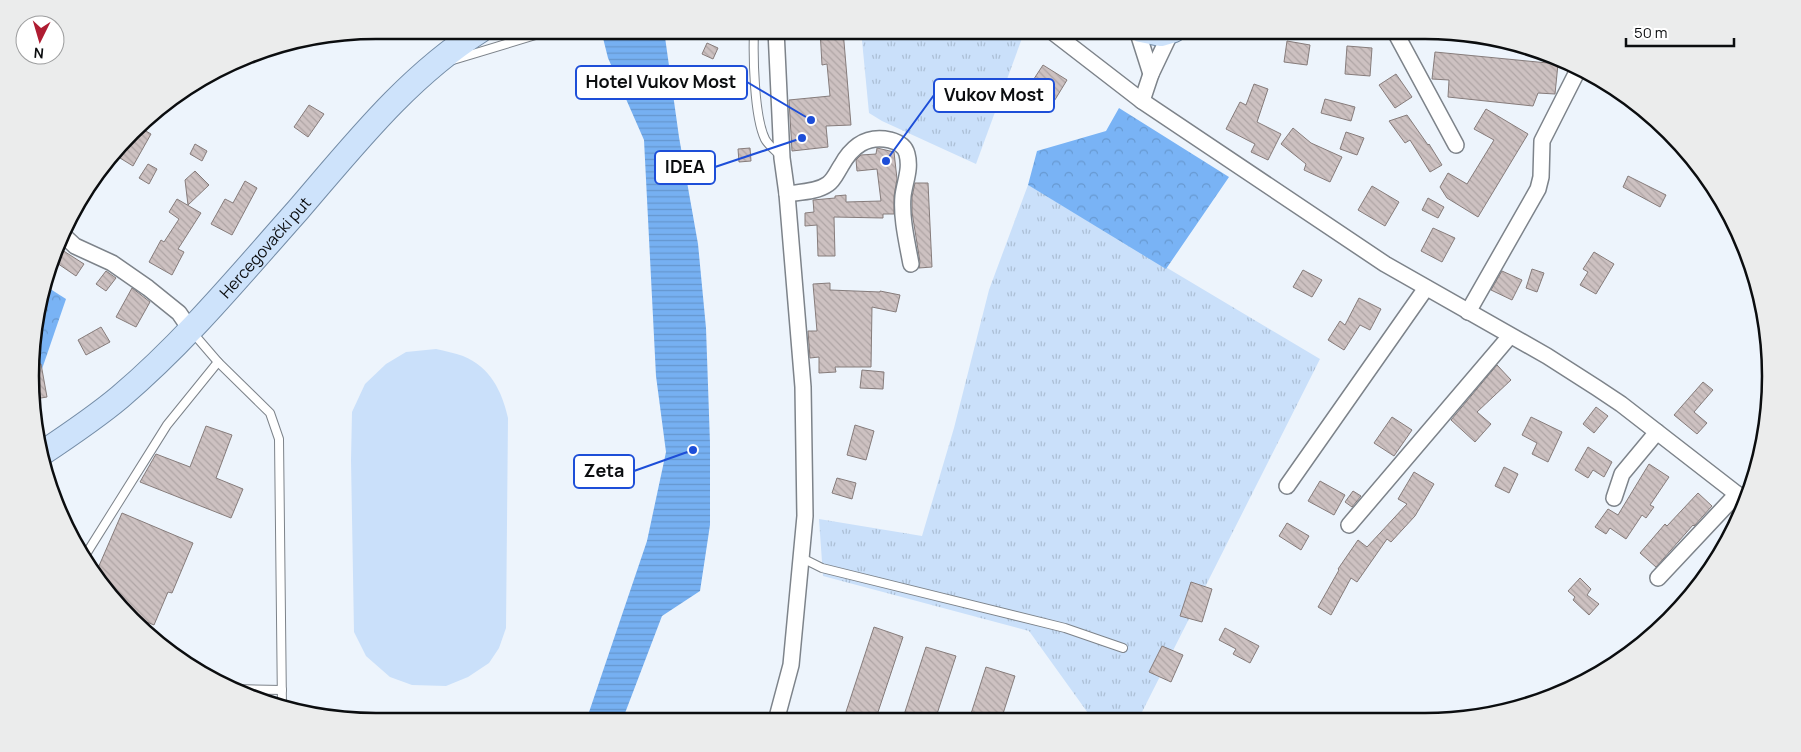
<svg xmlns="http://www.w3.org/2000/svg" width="1801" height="752" font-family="Manrope,sans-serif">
<defs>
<pattern id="grass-tufts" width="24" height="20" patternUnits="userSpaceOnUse" patternTransform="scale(1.25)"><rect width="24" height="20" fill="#cae0fa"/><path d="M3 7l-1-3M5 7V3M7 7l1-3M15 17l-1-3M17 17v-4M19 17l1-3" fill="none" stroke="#acbfd5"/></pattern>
<pattern id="forest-crowns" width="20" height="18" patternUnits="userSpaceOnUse" patternTransform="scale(1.25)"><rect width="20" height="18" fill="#79b3f5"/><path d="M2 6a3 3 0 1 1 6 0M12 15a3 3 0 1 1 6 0" fill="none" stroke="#6799d1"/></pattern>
<pattern id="water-rules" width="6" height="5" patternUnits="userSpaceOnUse" patternTransform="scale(1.25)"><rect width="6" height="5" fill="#76b0f2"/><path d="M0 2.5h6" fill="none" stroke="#6596ce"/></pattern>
<pattern id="building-back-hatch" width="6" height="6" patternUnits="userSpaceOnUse" patternTransform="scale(1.25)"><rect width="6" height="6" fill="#cdc1c1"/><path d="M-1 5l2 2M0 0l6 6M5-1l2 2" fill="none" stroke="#afa5a5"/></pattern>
</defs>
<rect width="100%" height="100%" fill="#edf4fc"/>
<!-- grass -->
<g fill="url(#grass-tufts)">
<polygon points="861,30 1025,30 976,164 882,121 869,113"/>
<polygon points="1028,185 1320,359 1138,720 1093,720 1029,631 823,576 819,519 922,536 954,428 989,290"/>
</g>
<!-- forest -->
<g fill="url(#forest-crowns)">
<polygon points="1119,108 1229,177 1166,269 1028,185 1037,151 1106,131"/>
<polygon points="44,285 66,299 42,369 34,371 33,331"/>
</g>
<!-- garden -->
<path fill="#cae0fa" d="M436,349C445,351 455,353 463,356C490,367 502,391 508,418L506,628L499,648L489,663L468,677L446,686L412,685L390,677L366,656L354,632L351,460L352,412L365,384L386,364L406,352Z"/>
<!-- water -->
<polygon fill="url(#water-rules)" points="601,30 664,30 679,137 698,244 706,328 710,443 710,525 700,591 662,616 622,721 586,721 647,541 666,452 656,376 644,140 608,58"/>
<!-- building -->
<g fill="url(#building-back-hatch)" stroke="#867c7b">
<polygon points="820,30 843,30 851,125 826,126 828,147 792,151 789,100 830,96 827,64 822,65"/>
<polygon points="1287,41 1310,45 1307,65 1284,62"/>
<polygon points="707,43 718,48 713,59 702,54"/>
<polygon points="1347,46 1372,48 1370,76 1345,74"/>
<polygon points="1435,52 1558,64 1555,94 1538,93 1533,106 1448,97 1449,80 1432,79"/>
<polygon points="1043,65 1067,80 1053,103 1028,88"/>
<polygon points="1396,74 1412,97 1395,108 1379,85"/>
<polygon points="1254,84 1268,89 1257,122 1281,134 1268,160 1251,152 1255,144 1226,129 1240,102 1246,105"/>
<polygon points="1325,99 1355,107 1351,121 1321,113"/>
<polygon points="309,105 324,114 308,137 294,127"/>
<polygon points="1486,109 1528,134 1478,217 1447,198 1440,187 1448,173 1467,184 1494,140 1474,129"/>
<polygon points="1407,115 1428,145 1429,144 1442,165 1430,172 1410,140 1405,143 1389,121"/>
<polygon points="139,127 151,134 133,166 120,158"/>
<polygon points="1293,128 1311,143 1342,157 1330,182 1304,170 1306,164 1281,144"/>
<polygon points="1346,132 1364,138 1357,155 1340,149"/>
<polygon points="195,144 207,151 202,161 190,154"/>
<polygon points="750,148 751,161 739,162 738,149"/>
<polygon points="877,148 894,152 897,179 894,196 894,214 883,214 883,218 834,217 835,256 818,256 817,225 805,226 805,213 814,212 813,200 835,198 835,196 846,195 846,202 881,201 877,169 857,171 856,160 861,155 876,154"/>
<polygon points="148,164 157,169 149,184 139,178"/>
<polygon points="195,171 209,185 188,205 185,180"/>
<polygon points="1628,176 1666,195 1660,207 1623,187"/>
<polygon points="245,181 257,188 232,235 211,224 225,199 233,203"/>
<polygon points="915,183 928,183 932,267 919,268 920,262 912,212 912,197"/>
<polygon points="1372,186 1399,202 1385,226 1358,210"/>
<polygon points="1428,198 1444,207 1438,218 1422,210"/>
<polygon points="177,199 201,213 178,249 184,252 172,275 149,262 161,240 164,242 179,219 169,212"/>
<polygon points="1433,228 1455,238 1442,262 1421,251"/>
<polygon points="59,248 84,264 76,276 51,259"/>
<polygon points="1594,252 1614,264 1596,294 1580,285 1588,272 1583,269"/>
<polygon points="1532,269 1544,273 1537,292 1526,288"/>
<polygon points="1303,270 1322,280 1312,297 1293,287"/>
<polygon points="106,271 116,278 106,291 96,284"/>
<polygon points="1502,271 1522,280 1512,300 1491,290"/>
<polygon points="830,283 830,290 880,292 880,291 900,295 896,312 872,307 871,367 835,367 836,372 819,373 819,357 810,358 808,331 817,331 813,284"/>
<polygon points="132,288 150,302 136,327 116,317"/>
<polygon points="1359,298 1381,309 1370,330 1360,325 1344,350 1328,340 1340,321 1345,325"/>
<polygon points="101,327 110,342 86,355 78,340"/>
<polygon points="34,364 41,364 47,397 35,399"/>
<polygon points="1497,365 1511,380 1477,412 1491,424 1475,442 1451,420"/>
<polygon points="862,370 884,372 883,389 860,388"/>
<polygon points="1703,382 1713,390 1694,412 1707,423 1697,434 1674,415"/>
<polygon points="1596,407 1608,416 1594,433 1583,424"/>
<polygon points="1392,417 1412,430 1394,456 1374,443"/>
<polygon points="1531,417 1562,432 1548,462 1532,454 1537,443 1522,435"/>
<polygon points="855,425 874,431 866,460 847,455"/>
<polygon points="206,426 232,435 216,478 243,489 231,518 140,482 156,454 190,467"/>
<polygon points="1588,447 1612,462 1604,477 1593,470 1588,478 1575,470"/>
<polygon points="1649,464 1669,477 1650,505 1654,507 1646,518 1642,515 1626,539 1610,528 1606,534 1595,527 1608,509 1618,515"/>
<polygon points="1504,467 1518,474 1509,493 1495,486"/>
<polygon points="1414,472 1434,484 1415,516 1391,542 1387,539 1357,582 1351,578 1331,615 1318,607 1339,570 1338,569 1358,540 1367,547 1407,504 1398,499"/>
<polygon points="837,478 856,483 852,499 832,493"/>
<polygon points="1320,481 1345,495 1334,515 1308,501"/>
<polygon points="1353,491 1361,496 1352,507 1345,502"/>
<polygon points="1698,493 1712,506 1694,526 1693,525 1656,567 1640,553 1665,524 1667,526"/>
<polygon points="122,513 193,543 172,593 168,592 154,625 125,613 116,604 95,575"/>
<polygon points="1287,523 1309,536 1301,550 1279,536"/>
<polygon points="1580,578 1591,589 1587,595 1599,604 1589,615 1573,600 1575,597 1568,591"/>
<polygon points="1191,582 1212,589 1202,622 1180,616"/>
<polygon points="874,627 903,637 875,721 843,721"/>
<polygon points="1225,628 1259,646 1250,663 1233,654 1236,649 1219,640"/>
<polygon points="1162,646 1183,655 1171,682 1149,672"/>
<polygon points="926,647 956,656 935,720 902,721"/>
<polygon points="986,667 1015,676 1001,720 969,720"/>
</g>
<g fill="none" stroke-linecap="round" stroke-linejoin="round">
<!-- service casing -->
<g stroke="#7d838a" stroke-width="10">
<g id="service">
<path d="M754,30C753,56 754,116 765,139C768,145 776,151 781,156"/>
<polyline points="453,60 552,30"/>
<polyline points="193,333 218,362 270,413 279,439 282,707"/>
<polyline points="802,558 822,568 1065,628 1123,648"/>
<polyline points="83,559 167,425 218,362"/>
<polyline points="237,689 282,690"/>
</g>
</g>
<!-- minor casing -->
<g stroke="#7d838a" stroke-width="18">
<g id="minor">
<polyline points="776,30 782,158 787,194 803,387 805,516 791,665 776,721"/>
<polyline points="1050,30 1142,101"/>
<polyline points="1137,30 1151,74"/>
<polyline points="1394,30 1456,145"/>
<polyline points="1171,32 1151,74 1142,101 1385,264 1547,356 1597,388 1621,404 1746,501"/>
<path d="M787,194C800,192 817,192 828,184C834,180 837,172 841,166C852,146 867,135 890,140C898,142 905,146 907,154C911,169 905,181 903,196C901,218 907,242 911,264"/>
<polyline points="62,234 75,246 112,263 148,288 179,313 190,329"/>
<polyline points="1468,312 1538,189 1541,177 1542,141 1579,68"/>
<polyline points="1287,486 1426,288"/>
<polyline points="1614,498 1622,474 1657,432"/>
<polyline points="1349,525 1510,336"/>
<polyline points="1658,578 1737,494"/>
</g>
</g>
<!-- primary casing -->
<g stroke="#748ca6" stroke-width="26">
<g id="primary">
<polyline points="1141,30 1161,34 1174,30"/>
<path id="s1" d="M41,454C68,436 95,418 120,397C186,341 241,274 298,210C354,145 407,77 481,30"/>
</g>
</g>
<!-- service -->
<use href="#service" stroke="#fff" stroke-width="8"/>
<!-- minor -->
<use href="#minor" stroke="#fff" stroke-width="15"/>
<!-- primary -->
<use href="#primary" stroke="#cee3fb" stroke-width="24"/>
</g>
<g text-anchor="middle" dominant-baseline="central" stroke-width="5" stroke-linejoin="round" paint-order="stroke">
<!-- street labels -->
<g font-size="16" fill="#0b0d0f" stroke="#fff">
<text stroke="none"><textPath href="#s1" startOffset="306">Hercegovački put</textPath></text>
</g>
</g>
<!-- crop -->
<path d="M0 0H1801V752H0ZM376 39H1425A337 337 0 0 1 1762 376V376A337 337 0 0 1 1425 713H376A337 337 0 0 1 39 376V376A337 337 0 0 1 376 39Z" fill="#ebecec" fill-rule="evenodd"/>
<path fill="none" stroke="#0b0d0f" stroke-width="2.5" d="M376 39H1425A337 337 0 0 1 1762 376V376A337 337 0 0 1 1425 713H376A337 337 0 0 1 39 376V376A337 337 0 0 1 376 39Z"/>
<!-- callouts -->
<path fill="none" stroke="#1d4ed8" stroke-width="2" d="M811 120L747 82M886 161L934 95M802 138L715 167M693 450L634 471"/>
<g fill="#1d4ed8" stroke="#fff" stroke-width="2">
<circle cx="811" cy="120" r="5"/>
<circle cx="886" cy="161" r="5"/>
<circle cx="802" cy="138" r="5"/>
<circle cx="693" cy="450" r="5"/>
</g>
<g fill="#fff" stroke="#1d4ed8" stroke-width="2">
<rect x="576" y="66" width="171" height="33" rx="5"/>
<rect x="934" y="79" width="120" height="33" rx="5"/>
<rect x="655" y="151" width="60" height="33" rx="5"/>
<rect x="574" y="455" width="60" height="33" rx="5"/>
</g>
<g font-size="18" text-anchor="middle" font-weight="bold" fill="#0b0d0f">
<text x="661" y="88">Hotel Vukov Most</text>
<text x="994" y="101">Vukov Most</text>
<text x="685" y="173">IDEA</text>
<text x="604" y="477">Zeta</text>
</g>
<!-- north arrow -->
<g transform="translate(40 40) rotate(185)"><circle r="24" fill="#ffffff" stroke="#9d9e9f"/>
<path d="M0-4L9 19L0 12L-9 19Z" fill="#af1c32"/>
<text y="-8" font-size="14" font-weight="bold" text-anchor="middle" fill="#0b0d0f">N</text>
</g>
<!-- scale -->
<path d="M1626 38v8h108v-8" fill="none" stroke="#0b0d0f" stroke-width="2.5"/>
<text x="1634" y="38" font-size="15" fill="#0b0d0f" stroke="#ffffff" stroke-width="4" paint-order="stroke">50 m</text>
</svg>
